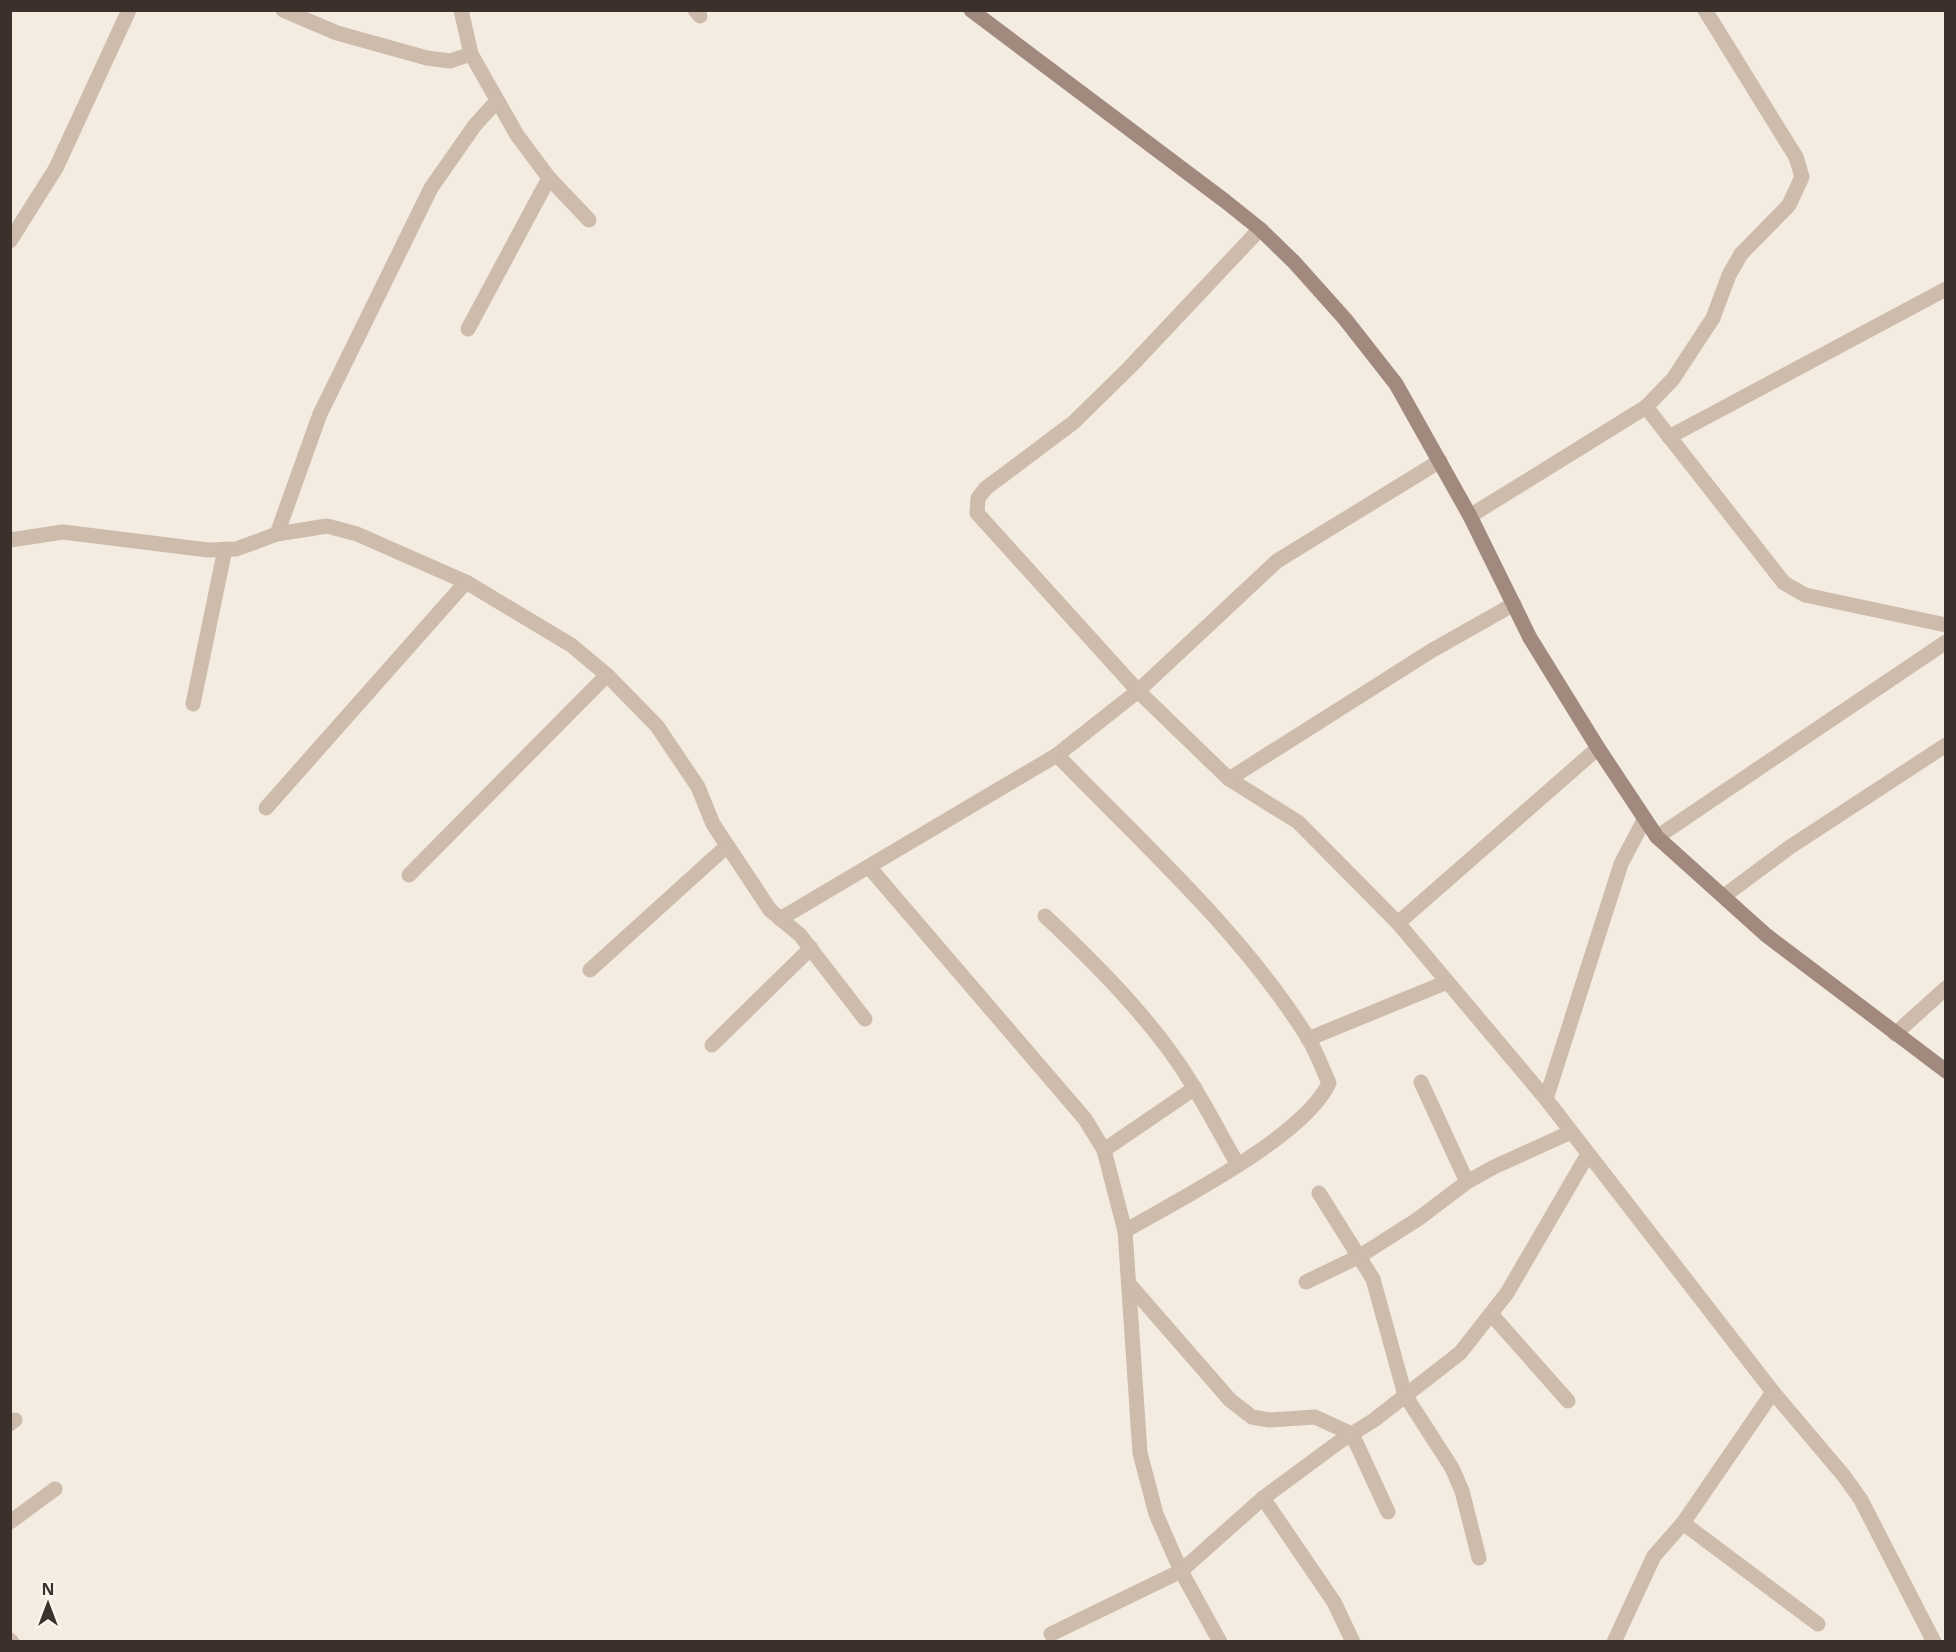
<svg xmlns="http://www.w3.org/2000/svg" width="1956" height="1652" font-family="'Noto Sans',sans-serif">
<rect width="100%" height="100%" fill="#f4ebe1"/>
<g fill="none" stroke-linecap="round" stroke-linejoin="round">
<!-- street -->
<g stroke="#cdbbac" stroke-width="15">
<polyline points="283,10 337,33 427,58 450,61 471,54 461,10"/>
<polyline points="695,10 700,16"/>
<polyline points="471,54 517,135 549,178 589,220"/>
<polyline points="1260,229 1130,367 1074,422 986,488 978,498 977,513 1138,691 1229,779 1298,822 1398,923 1546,1099 1773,1392 1844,1476 1861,1500 1934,1642"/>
<polyline points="10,241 56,168 129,10"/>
<polyline points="468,329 549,178"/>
<polyline points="1646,407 1784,583 1805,595 1946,625"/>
<polyline points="1669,437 1946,289"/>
<polyline points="1470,516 1646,407 1673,379 1713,318 1729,275 1741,254 1789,205 1802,177 1796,157 1705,10"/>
<polyline points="277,534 320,414 431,188 475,125 497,101"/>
<polyline points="10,540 63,532 208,550 236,549 277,534 327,526 357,534 466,582 571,645 607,675 657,726 698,787 713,824 770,910 800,935 865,1019"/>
<polyline points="193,704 225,549"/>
<path d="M1057,755C1144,845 1241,931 1308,1038C1316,1051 1322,1068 1329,1083C1304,1137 1178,1200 1125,1231"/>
<polyline points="1229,779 1431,651 1514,604"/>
<polyline points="266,808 466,582"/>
<polyline points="1657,837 1946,642"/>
<polyline points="869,867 1085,1119 1104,1150 1125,1231 1140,1453 1156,1514 1181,1571 1220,1642"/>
<polyline points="409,875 607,675"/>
<polyline points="1724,896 1790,847 1946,745"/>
<path d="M1045,916C1096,964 1154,1022 1190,1081C1207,1108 1222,1137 1238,1165"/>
<polyline points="780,919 1057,755 1138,691 1277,561 1440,461"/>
<polyline points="1398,923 1598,748"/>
<polyline points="590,970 727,846"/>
<polyline points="1895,1034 1946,988"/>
<polyline points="1308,1039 1447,982"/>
<polyline points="712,1045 811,948"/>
<polyline points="1421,1082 1467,1182"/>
<polyline points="1546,1099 1621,864 1644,820"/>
<polyline points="1104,1150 1195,1088"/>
<polyline points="1319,1193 1373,1279 1405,1395 1452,1468 1462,1491 1479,1558"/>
<polyline points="1306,1282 1360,1256 1418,1219 1467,1182 1494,1167 1571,1132"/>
<polyline points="1129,1284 1230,1400 1252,1417 1269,1420 1315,1417 1352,1434 1388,1512"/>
<polyline points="1491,1314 1568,1401"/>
<polyline points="10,1424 15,1420"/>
<polyline points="1263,1498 1334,1602 1353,1642"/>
<polyline points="10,1522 55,1489"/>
<polyline points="1683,1523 1818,1624"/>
<polyline points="1051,1634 1181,1571 1263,1498 1339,1442 1374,1420 1460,1353 1507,1293 1588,1154"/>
<polyline points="10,1640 12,1642"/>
<polyline points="1614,1642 1654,1556 1683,1523 1773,1392"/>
</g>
<!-- secondary -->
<polyline stroke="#a18a7d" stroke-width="15" points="971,10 1225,201 1260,229 1294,262 1345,319 1396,384 1470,516 1530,638 1598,748 1657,837 1766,935 1946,1071"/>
</g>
<!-- border -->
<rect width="1956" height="1652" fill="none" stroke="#3b302b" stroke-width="24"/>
<!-- north arrow -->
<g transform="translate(48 1604)" stroke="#fbf5ee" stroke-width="4.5" paint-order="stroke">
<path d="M0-4.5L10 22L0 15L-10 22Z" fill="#3b302b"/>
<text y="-9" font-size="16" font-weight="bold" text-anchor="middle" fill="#3b302b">N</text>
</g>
</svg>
